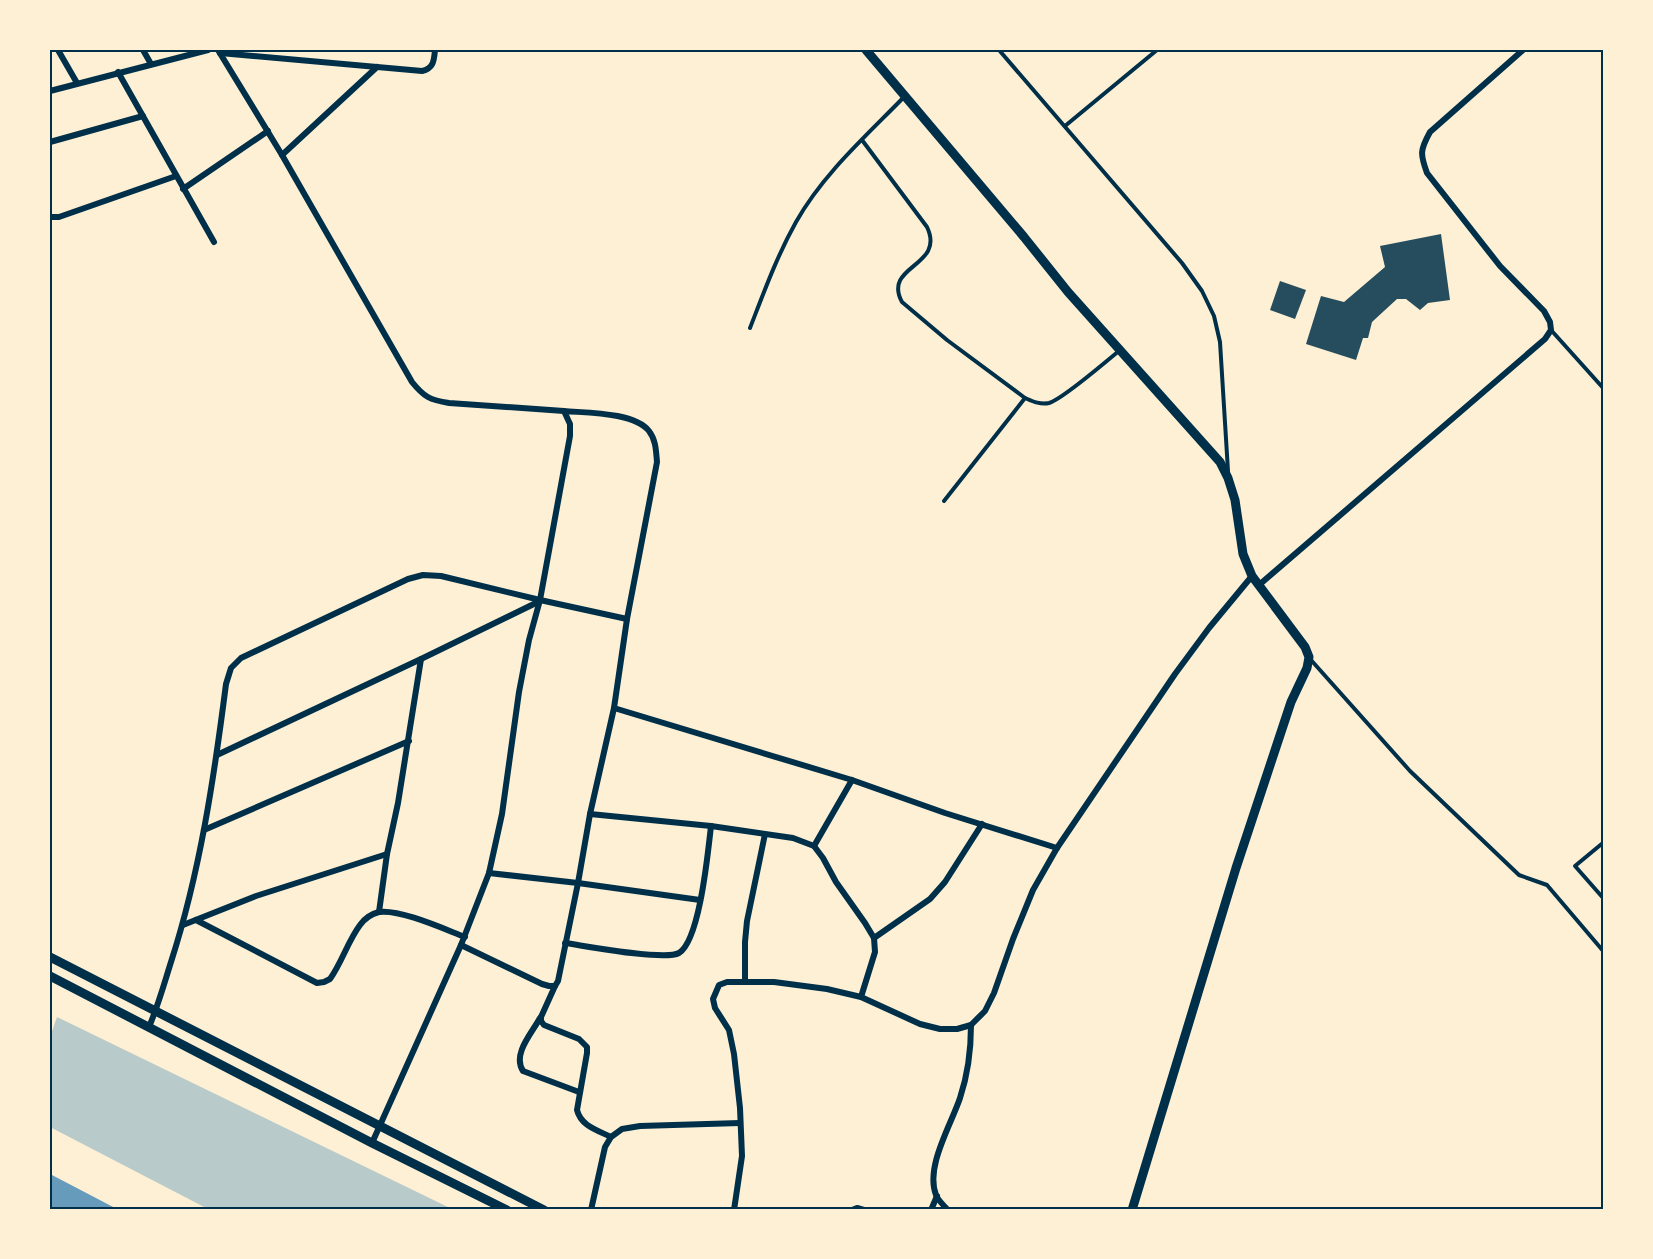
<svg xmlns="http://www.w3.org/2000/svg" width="1653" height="1259" font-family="'DejaVu Sans',sans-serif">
<rect width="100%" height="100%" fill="#fdf0d5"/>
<!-- green -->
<polygon fill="#b9caca" points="57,1017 452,1209 208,1209 50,1127 50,1037"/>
<!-- water -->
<polygon fill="#669bbc" points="50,1174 117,1209 50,1209"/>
<!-- building -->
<g fill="#264d5e">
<polygon points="1441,234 1450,300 1428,303 1420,310 1406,299 1397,299 1372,322 1368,338 1363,338 1356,360 1306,344 1321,296 1344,302 1385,267 1380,246"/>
<polygon points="1280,281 1306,290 1295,319 1270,310"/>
</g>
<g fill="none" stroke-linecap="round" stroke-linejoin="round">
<!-- service -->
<g stroke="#003049" stroke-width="4">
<polyline points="999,50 1182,263 1202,291 1214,316 1220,342 1228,471"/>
<polyline points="1065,126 1157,50"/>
<path d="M862,140L927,227C946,267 882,265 902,302L947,340L1025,398C1032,401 1040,405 1049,403C1063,399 1105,362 1119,351"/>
<path d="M750,328C764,292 777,256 796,222C823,174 866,136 904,97"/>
<polyline points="1551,330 1604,389"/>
<polyline points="944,501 1025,398"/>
<polyline points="1311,660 1410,771 1519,875 1547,885 1604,952"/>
<polyline points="1604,842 1575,866 1604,899"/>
</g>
<!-- minor -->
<g stroke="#003049" stroke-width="6">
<polyline points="58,50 77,83"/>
<polyline points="143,50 151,64"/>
<path d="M218,50L282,155L412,382C424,397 430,400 449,403L564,411L570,424V436L540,600L529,640L519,692L502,814L489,873L461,945L372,1143"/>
<path d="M220,53L422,71C434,68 434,60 435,50"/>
<polyline points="118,72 214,242"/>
<polyline points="50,91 208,50"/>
<polyline points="50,142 143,116"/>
<polyline points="282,155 377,67"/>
<polyline points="183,189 268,131"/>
<polyline points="50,217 59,217 176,176"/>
<path d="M1259,585L1545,339L1551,330L1550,322L1544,311L1500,266L1427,173C1420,154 1420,150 1430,132L1523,50"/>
<polyline points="614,708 852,780 945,813 1057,848"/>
<polyline points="217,755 421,659 540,601"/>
<polyline points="590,814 711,826 793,838 814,846 823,858 836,882 865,923 874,938 875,952 861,997"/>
<polyline points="204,830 409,741"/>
<polyline points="814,846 852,780"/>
<polyline points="489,873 578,883 700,900"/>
<polyline points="379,912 387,854 398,803 421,659"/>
<path d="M196,920L317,983L324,982L330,979C342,962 348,941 360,925C365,918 371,914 379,912C400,909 444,929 465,937"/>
<polyline points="183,925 256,896 387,854"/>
<polyline points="874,938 930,899 945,882 982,824"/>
<path d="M565,943C586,946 664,961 679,953C700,940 708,851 711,826"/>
<path d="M461,945L542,984L549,986H555L558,981L578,883L590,814L614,708L627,619L657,462C656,451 656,440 649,431C634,412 586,413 564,411"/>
<polyline points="745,982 745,942 747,921 765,834"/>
<path d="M555,986L541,1017V1021L544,1025L579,1039L587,1047V1053L577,1110C581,1126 597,1130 611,1137"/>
<path d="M540,1018C532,1033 512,1054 523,1071L579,1092"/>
<path d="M149,1027C158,1006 164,984 171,962C200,872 214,778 226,684L231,668L241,658L408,579L423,575L441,576L540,600L627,619"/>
<polyline points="591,1210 605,1147 611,1137 622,1129 640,1126 740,1123"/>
<polyline points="734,1210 742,1156 740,1108 734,1054 729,1030 715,1008 713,999 719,985 727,982 774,982 827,989 861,997 920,1024 940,1029 957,1029 971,1025 985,1011 994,993 1013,939 1033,890 1057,848 1175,674 1209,628 1252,576"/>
<polyline points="852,1210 857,1208 864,1210"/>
<polyline points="931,1210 937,1196"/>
<path d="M948,1210C944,1206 938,1200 936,1195C925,1167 951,1125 960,1098C968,1074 971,1050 971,1025"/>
</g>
<!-- tertiary -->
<g stroke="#003049" stroke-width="9">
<polyline points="866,50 1024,237 1068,292 1220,462 1228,478 1235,500 1243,554 1252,576 1305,647 1309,657 1307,668 1291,702 1236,868 1132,1210"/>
<polyline points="50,957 544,1210"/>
<polyline points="50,976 372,1143 507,1210"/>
</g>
</g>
<!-- border -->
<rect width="1653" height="1259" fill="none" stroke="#fdf0d5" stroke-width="102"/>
<rect x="51" y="51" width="1551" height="1157" fill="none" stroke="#003049" stroke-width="2"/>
</svg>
